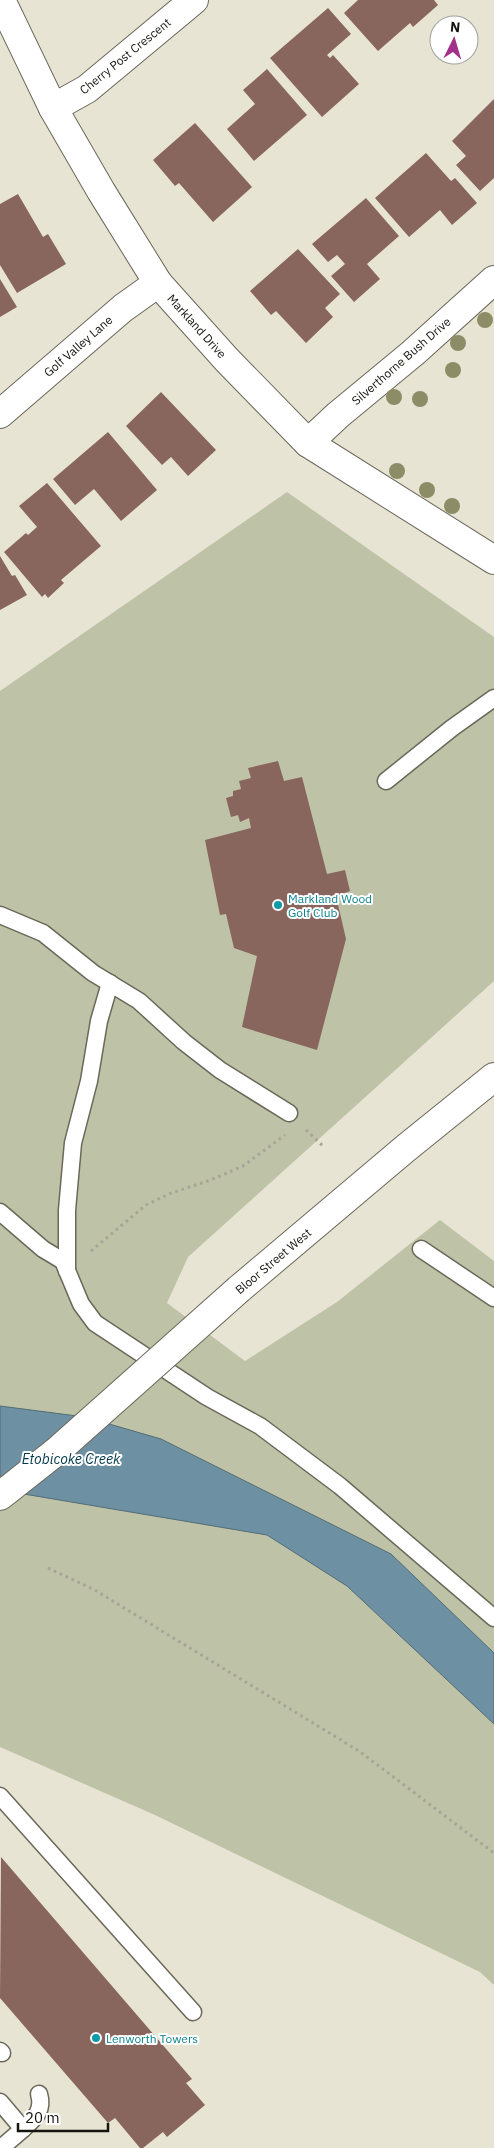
<svg xmlns="http://www.w3.org/2000/svg" width="494" height="2148" font-family="'IBM Plex Sans',sans-serif">
<rect width="100%" height="100%" fill="#e8e4d4"/>
<!-- green -->
<polygon fill="#bec2a6" points="287,492 494,637 494,981 188,1257 167,1303 245,1361 337,1302 440,1220 494,1261 494,1985 480,1972 155,1815 0,1747 0,691"/>
<!-- water -->
<polygon fill="#6d91a2" stroke="#536c76" points="0,1406 85,1417 161,1439 391,1554 494,1653 494,1724 347,1586 267,1535 0,1490"/>
<!-- building -->
<g fill="#88655d">
<polygon points="358,0 434,0 438,5 413,27 410,23 378,51 344,13"/>
<polygon points="328,8 351,34 327,55 330,58 333,55 359,84 322,117 270,58"/>
<polygon points="267,69 307,115 254,161 227,129 255,104 243,90"/>
<polygon points="494,99 494,178 480,191 456,165 466,156 452,141"/>
<polygon points="195,123 252,187 213,222 179,183 175,186 153,160"/>
<polygon points="426,153 451,181 455,178 477,203 452,225 440,210 409,237 375,198"/>
<polygon points="18,194 43,237 48,234 66,264 17,293 0,265 0,204"/>
<polygon points="366,198 399,236 367,264 380,279 354,302 331,276 345,264 337,255 328,262 312,244"/>
<polygon points="298,249 340,294 325,308 333,317 306,343 276,311 271,315 250,291"/>
<polygon points="0,279 17,307 0,317"/>
<polygon points="161,392 216,450 188,476 171,457 162,465 126,426"/>
<polygon points="108,432 157,490 121,521 94,489 75,505 53,479"/>
<polygon points="47,483 101,546 61,580 64,583 48,598 45,594 42,597 4,552 26,533 28,535 37,527 19,506"/>
<polygon points="0,556 12,576 15,575 27,595 0,610"/>
<polygon points="278,761 284,781 302,777 327,874 345,870 350,891 336,896 346,939 317,1050 242,1027 257,956 234,948 226,914 220,915 205,840 251,828 249,818 240,822 238,815 231,817 226,798 233,796 233,791 241,789 239,781 251,778 248,768"/>
<polygon points="1,1857 192,2079 186,2083 205,2105 167,2137 163,2132 143,2148 140,2148 115,2118 108,2123 0,1998"/>
</g>
<g fill="none" stroke-linecap="round" stroke-linejoin="round">
<!-- service casing -->
<g stroke="#6b685a" stroke-width="19">
<g id="service">
<polyline points="386,781 452,728 494,698"/>
<polyline points="0,915 43,933 93,973 139,1001 184,1042 220,1070 289,1113"/>
<polyline points="0,1212 43,1249 63,1261 81,1304 95,1323 207,1397 260,1426 340,1486 494,1618"/>
<polyline points="421,1249 494,1298"/>
<polyline points="67,1271 67,1210 73,1143 89,1081 99,1021 110,983"/>
<polyline points="0,1796 193,2012"/>
<polyline points="0,2051 2,2053"/>
<polyline points="0,2102 23,2129 1,2148"/>
<path d="M23,2129C35,2118 44,2110 39,2094"/>
</g>
</g>
<!-- minor casing -->
<g stroke="#6b685a" stroke-width="30">
<g id="minor">
<polyline points="1,0 53,108 101,191 158,283 227,360 308,443 494,560"/>
<polyline points="53,108 87,89 194,0"/>
<polyline points="0,414 123,308 158,283"/>
<polyline points="308,443 338,415 413,353 494,280"/>
</g>
</g>
<!-- secondary casing -->
<g stroke="#6b685a" stroke-width="30">
<g id="secondary">
<polyline points="239,1289 406,1148 494,1077"/>
<polyline points="0,1496 57,1451"/>
</g>
</g>
<!-- path -->
<g stroke="#a6a397" stroke-width="3" stroke-dasharray="2.5 4" stroke-linecap="butt">
<polyline points="306,1130 323,1146"/>
<polyline points="91,1251 146,1205 171,1193 211,1180 243,1166 285,1135"/>
<polyline points="48,1568 93,1589 359,1751 494,1853"/>
</g>
<!-- service -->
<use href="#service" stroke="#fff" stroke-width="16"/>
<!-- minor -->
<use href="#minor" stroke="#fff" stroke-width="28"/>
<!-- secondary -->
<use href="#secondary" stroke="#fff" stroke-width="28"/>
<!-- secondary-bridge casing -->
<g stroke="#6b685a" stroke-width="30" stroke-linecap="butt">
<polyline id="secondary-bridge" points="57,1451 239,1289"/>
</g>
<!-- secondary-bridge -->
<use href="#secondary-bridge" stroke="#fff" stroke-width="28"/>
</g>
<!-- trees -->
<g fill="#8c8d66">
<circle cx="485" cy="320" r="8"/>
<circle cx="458" cy="343" r="8"/>
<circle cx="453" cy="370" r="8"/>
<circle cx="394" cy="397" r="8"/>
<circle cx="420" cy="399" r="8"/>
<circle cx="397" cy="471" r="8"/>
<circle cx="427" cy="490" r="8"/>
<circle cx="452" cy="506" r="8"/>
</g>
<!-- markers -->
<g fill="#0f9aa8" stroke="#fff" stroke-width="2">
<circle cx="278" cy="905" r="5"/>
<circle cx="96" cy="2038" r="5"/>
</g>
<g text-anchor="middle" dominant-baseline="central" stroke-width="4" stroke-linejoin="round" paint-order="stroke">
<!-- street labels -->
<g font-size="12" fill="#15140f" stroke="#fff">
<text transform="translate(125 56) rotate(-39)">Cherry Post Crescent</text>
<text transform="translate(197 326) rotate(48)">Markland Drive</text>
<text transform="translate(78 346) rotate(-41)">Golf Valley Lane</text>
<text transform="translate(401 361) rotate(-41)">Silverthorne Bush Drive</text>
<text transform="translate(273 1261) rotate(-40)">Bloor Street West</text>
</g>
<!-- culture labels -->
<g font-size="12" fill="#0d838f" stroke="#fff" text-anchor="start">
<text x="288" y="898">Markland Wood<tspan x="288" dy="14">Golf Club</tspan></text>
<text x="106" y="2038">Lenworth Towers</text>
</g>
<!-- water labels -->
<g font-size="14" font-style="italic" fill="#00384b" stroke="#fff">
<text x="71" y="1459">Etobicoke Creek</text>
</g>
</g>
<!-- north arrow -->
<g transform="translate(454 40) rotate(5)"><circle r="24" fill="#ffffff" stroke="#a1a19f"/>
<path d="M0-4L9 19L0 12L-9 19Z" fill="#a3308a"/>
<text y="-8" font-size="14" font-weight="bold" text-anchor="middle" fill="#15140f">N</text>
</g>
<!-- scale -->
<path d="M18 2123v8h90v-8" fill="none" stroke="#15140f" stroke-width="2.5"/>
<text x="25" y="2123" font-size="15" fill="#15140f" stroke="#ffffff" stroke-width="4" paint-order="stroke">20 m</text>
</svg>
